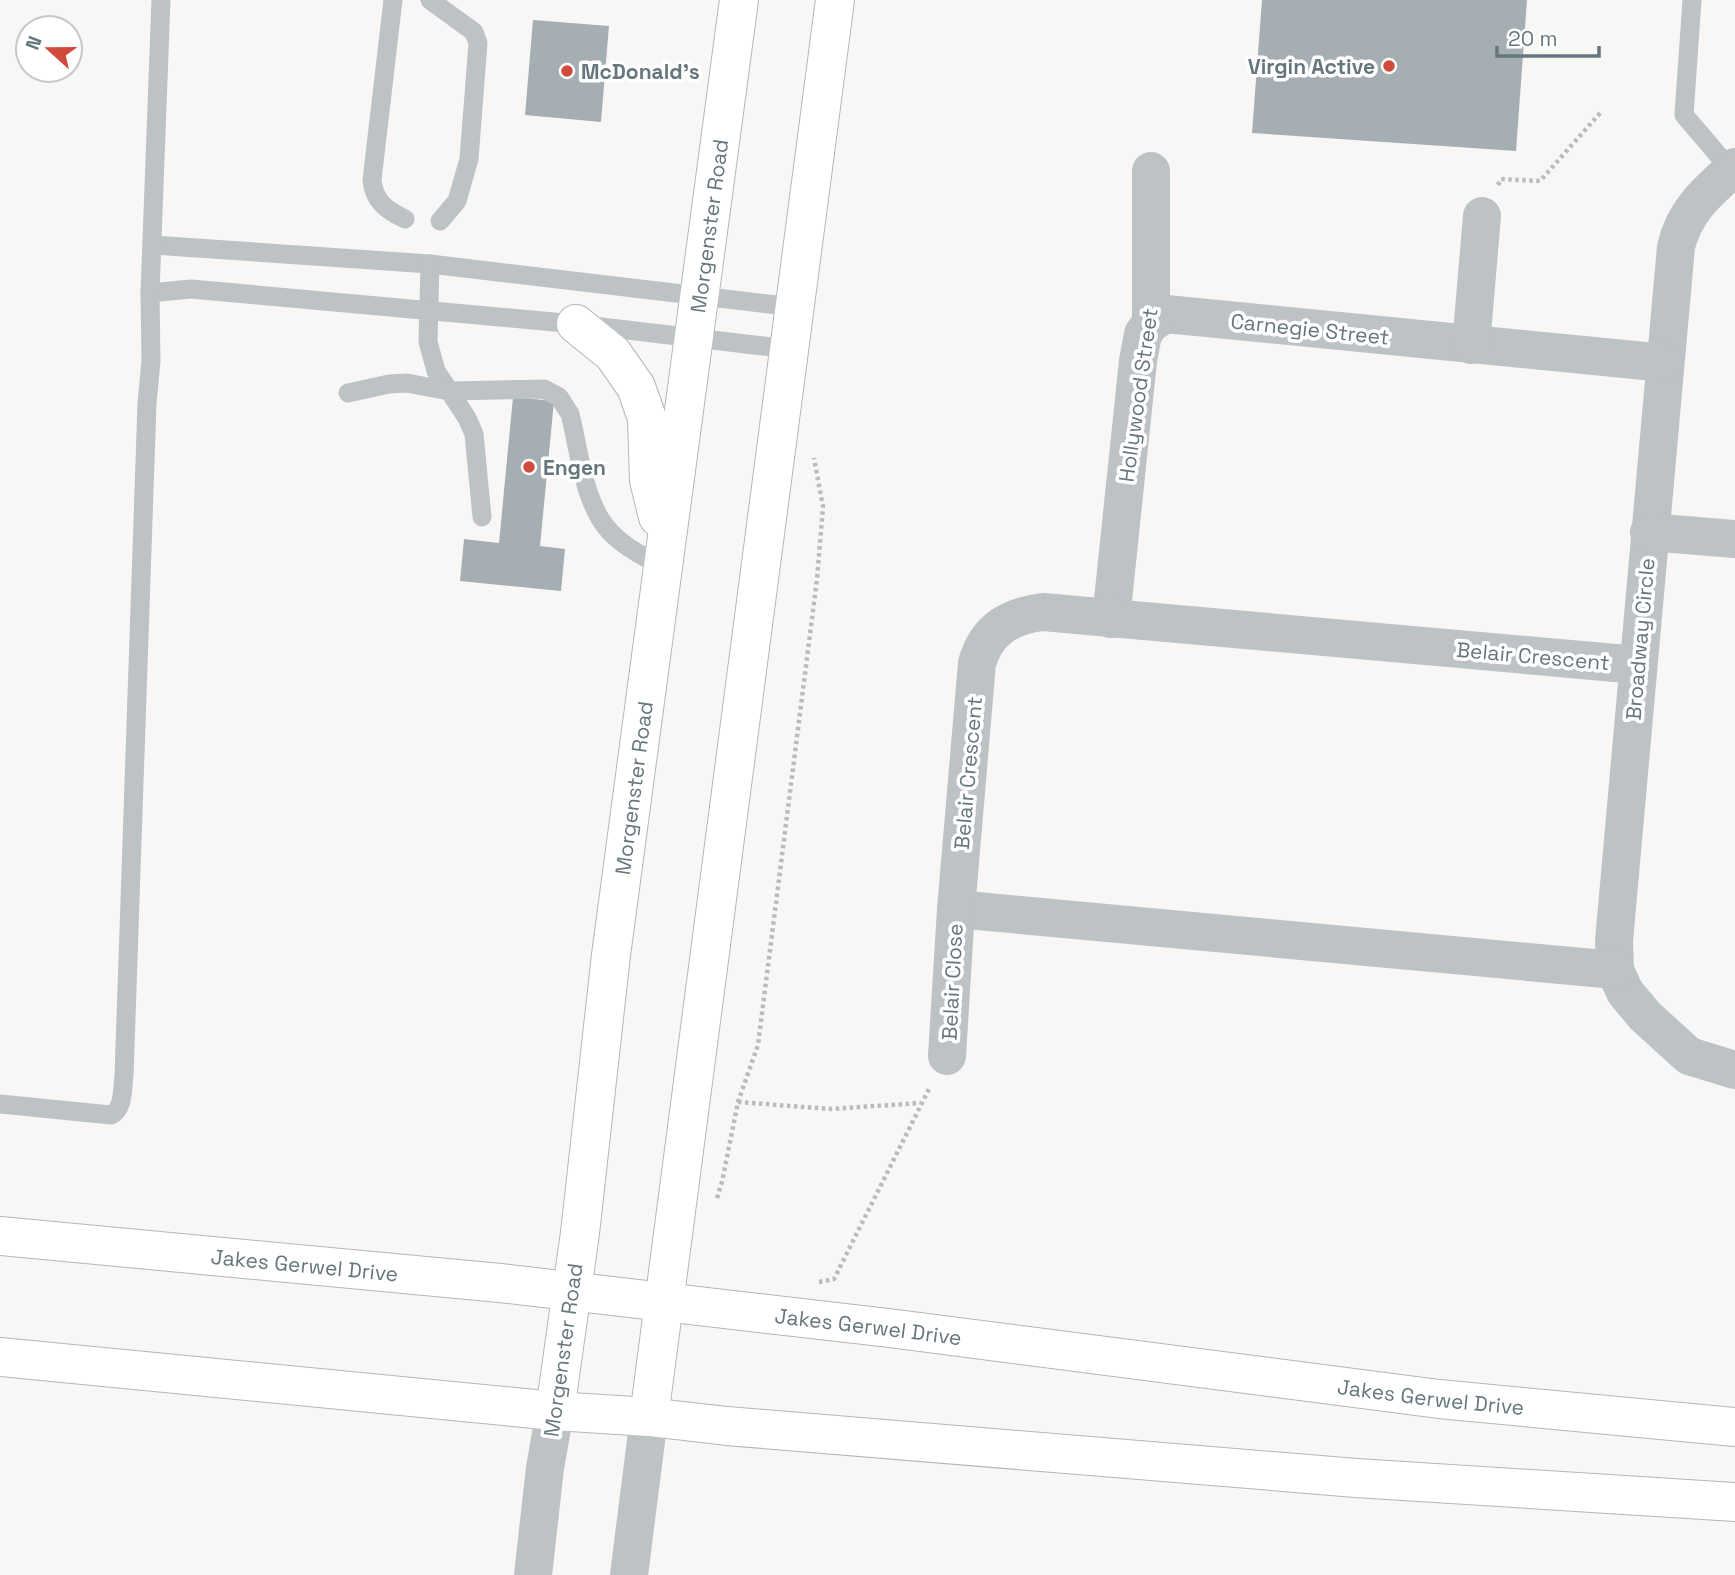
<svg xmlns="http://www.w3.org/2000/svg" width="1735" height="1575" font-family="'Space Grotesk',sans-serif">
<rect width="100%" height="100%" fill="#f8f7f6"/>
<!-- building -->
<g fill="#a5aeb2">
<polygon points="1262,0 1527,0 1516,151 1252,133"/>
<polygon points="533,20 609,26 601,122 525,115"/>
<polygon points="513,397 554,401 540,546 565,549 561,591 460,581 464,539 499,543"/>
</g>
<g fill="none" stroke-linecap="round" stroke-linejoin="round">
<!-- secondary casing -->
<g stroke="#b2b8bb" stroke-width="40">
<g id="secondary">
<polyline points="576,324 613,354 636,387 647,418 649,480 658,517"/>
<path id="s1" d="M555,1411L580,1233L611,955L739,0"/>
<polyline points="649,1417 835,0"/>
</g>
</g>
<!-- primary casing -->
<g stroke="#b1b7b9" stroke-width="40">
<g id="primary">
<path id="s2" d="M0,1236L500,1283L889,1328L1439,1399L1735,1427"/>
<polyline points="0,1357 555,1411 649,1417 727,1426 1356,1478 1735,1502"/>
</g>
</g>
<!-- path -->
<g stroke="#b8bcbe" stroke-width="4.5" stroke-dasharray="3.5 3.5" stroke-linecap="butt">
<polyline points="1498,185 1501,179 1540,181 1601,112"/>
<polyline points="738,1102 831,1109 920,1103"/>
<polyline points="717,1198 722,1182 738,1102 758,1045 817,579 823,507 814,458"/>
<polyline points="819,1282 834,1279 930,1087"/>
</g>
<!-- service -->
<g stroke="#bdc2c5" stroke-width="19">
<path d="M393,0L372,180C374,201 386,210 405,219"/>
<polyline points="430,0 474,32 478,43 469,159 457,201 440,221"/>
<polyline points="1692,0 1684,115 1731,170"/>
<polyline points="153,245 430,264 794,307"/>
<polyline points="430,264 428,342 436,371 467,418 474,434 482,517"/>
<polyline points="150,293 191,289 576,324 789,349"/>
<path d="M348,393L389,384L407,383L449,391L544,389L559,397L570,414C579,449 583,498 606,527C620,545 643,556 663,567"/>
<path d="M0,1104L111,1115C124,1109 122,1089 124,1076L147,403L151,361L150,293L161,0"/>
</g>
<!-- minor -->
<g stroke="#bdc2c5" stroke-width="38">
<path d="M1735,167C1708,191 1684,211 1676,247L1614,941L1615,970L1625,992L1645,1016L1689,1056L1735,1070"/>
<polyline points="1151,323 1166,314 1665,363"/>
<polyline points="1471,345 1482,216"/>
<polyline points="1649,532 1735,539"/>
<polyline points="1111,619 1138,361 1143,334 1151,323 1151,171"/>
<polyline points="956,909 1615,970"/>
<path d="M947,1056L956,909L977,663C987,629 1010,616 1043,612L1638,665"/>
</g>
<!-- tertiary -->
<g stroke="#bdc2c5" stroke-width="38">
<polyline points="533,1575 545,1468 555,1411"/>
<polyline points="629,1575 649,1417"/>
</g>
<!-- secondary -->
<use href="#secondary" stroke="#fff" stroke-width="38"/>
<!-- primary -->
<use href="#primary" stroke="#fff" stroke-width="38"/>
</g>
<!-- markers -->
<g fill="#d04b3d" stroke="#fff" stroke-width="2.5">
<circle cx="1389" cy="66" r="7"/>
<circle cx="567" cy="71" r="7"/>
<circle cx="529" cy="467" r="7"/>
</g>
<g text-anchor="middle" dominant-baseline="central" stroke-width="7" stroke-linejoin="round" paint-order="stroke">
<!-- poi labels -->
<g font-size="21" font-weight="bold" fill="#66767d" stroke="#fff" text-anchor="start">
<text x="1375" y="66" text-anchor="end">Virgin Active</text>
<text x="581" y="71">McDonald's</text>
<text x="543" y="467">Engen</text>
</g>
<!-- street labels -->
<g font-size="21" fill="#66767d" stroke="#fff">
<text stroke="none"><textPath href="#s1" startOffset="1195">Morgenster Road</textPath></text>
<text transform="translate(1310 329) rotate(6)">Carnegie Street</text>
<text transform="translate(1138 395) rotate(-82)">Hollywood Street</text>
<text transform="translate(1640 639) rotate(-85)">Broadway Circle</text>
<text transform="translate(1533 656) rotate(5)">Belair Crescent</text>
<text transform="translate(968 773) rotate(-85)">Belair Crescent</text>
<text stroke="none"><textPath href="#s1" startOffset="628">Morgenster Road</textPath></text>
<text transform="translate(952 982) rotate(-87)">Belair Close</text>
<text stroke="none"><textPath href="#s2" startOffset="306">Jakes Gerwel Drive</textPath></text>
<text stroke="none"><textPath href="#s2" startOffset="873">Jakes Gerwel Drive</textPath></text>
<text transform="translate(563 1350) rotate(-82)">Morgenster Road</text>
<text stroke="none"><textPath href="#s2" startOffset="1440">Jakes Gerwel Drive</textPath></text>
</g>
</g>
<!-- north arrow -->
<g transform="translate(49 49) rotate(291)"><circle r="33" fill="#ffffff" stroke="#c2c8cb" stroke-width="2"/>
<path d="M0-5L12 26L0 18L-12 26Z" fill="#d04b3d"/>
<text y="-10" font-size="19" font-weight="bold" text-anchor="middle" fill="#66767d">N</text>
</g>
<!-- scale -->
<path d="M1497 46v10h102v-10" fill="none" stroke="#66767d" stroke-width="3.5"/>
<text x="1508" y="46" font-size="21" fill="#66767d" stroke="#ffffff" stroke-width="5" paint-order="stroke">20 m</text>
</svg>
